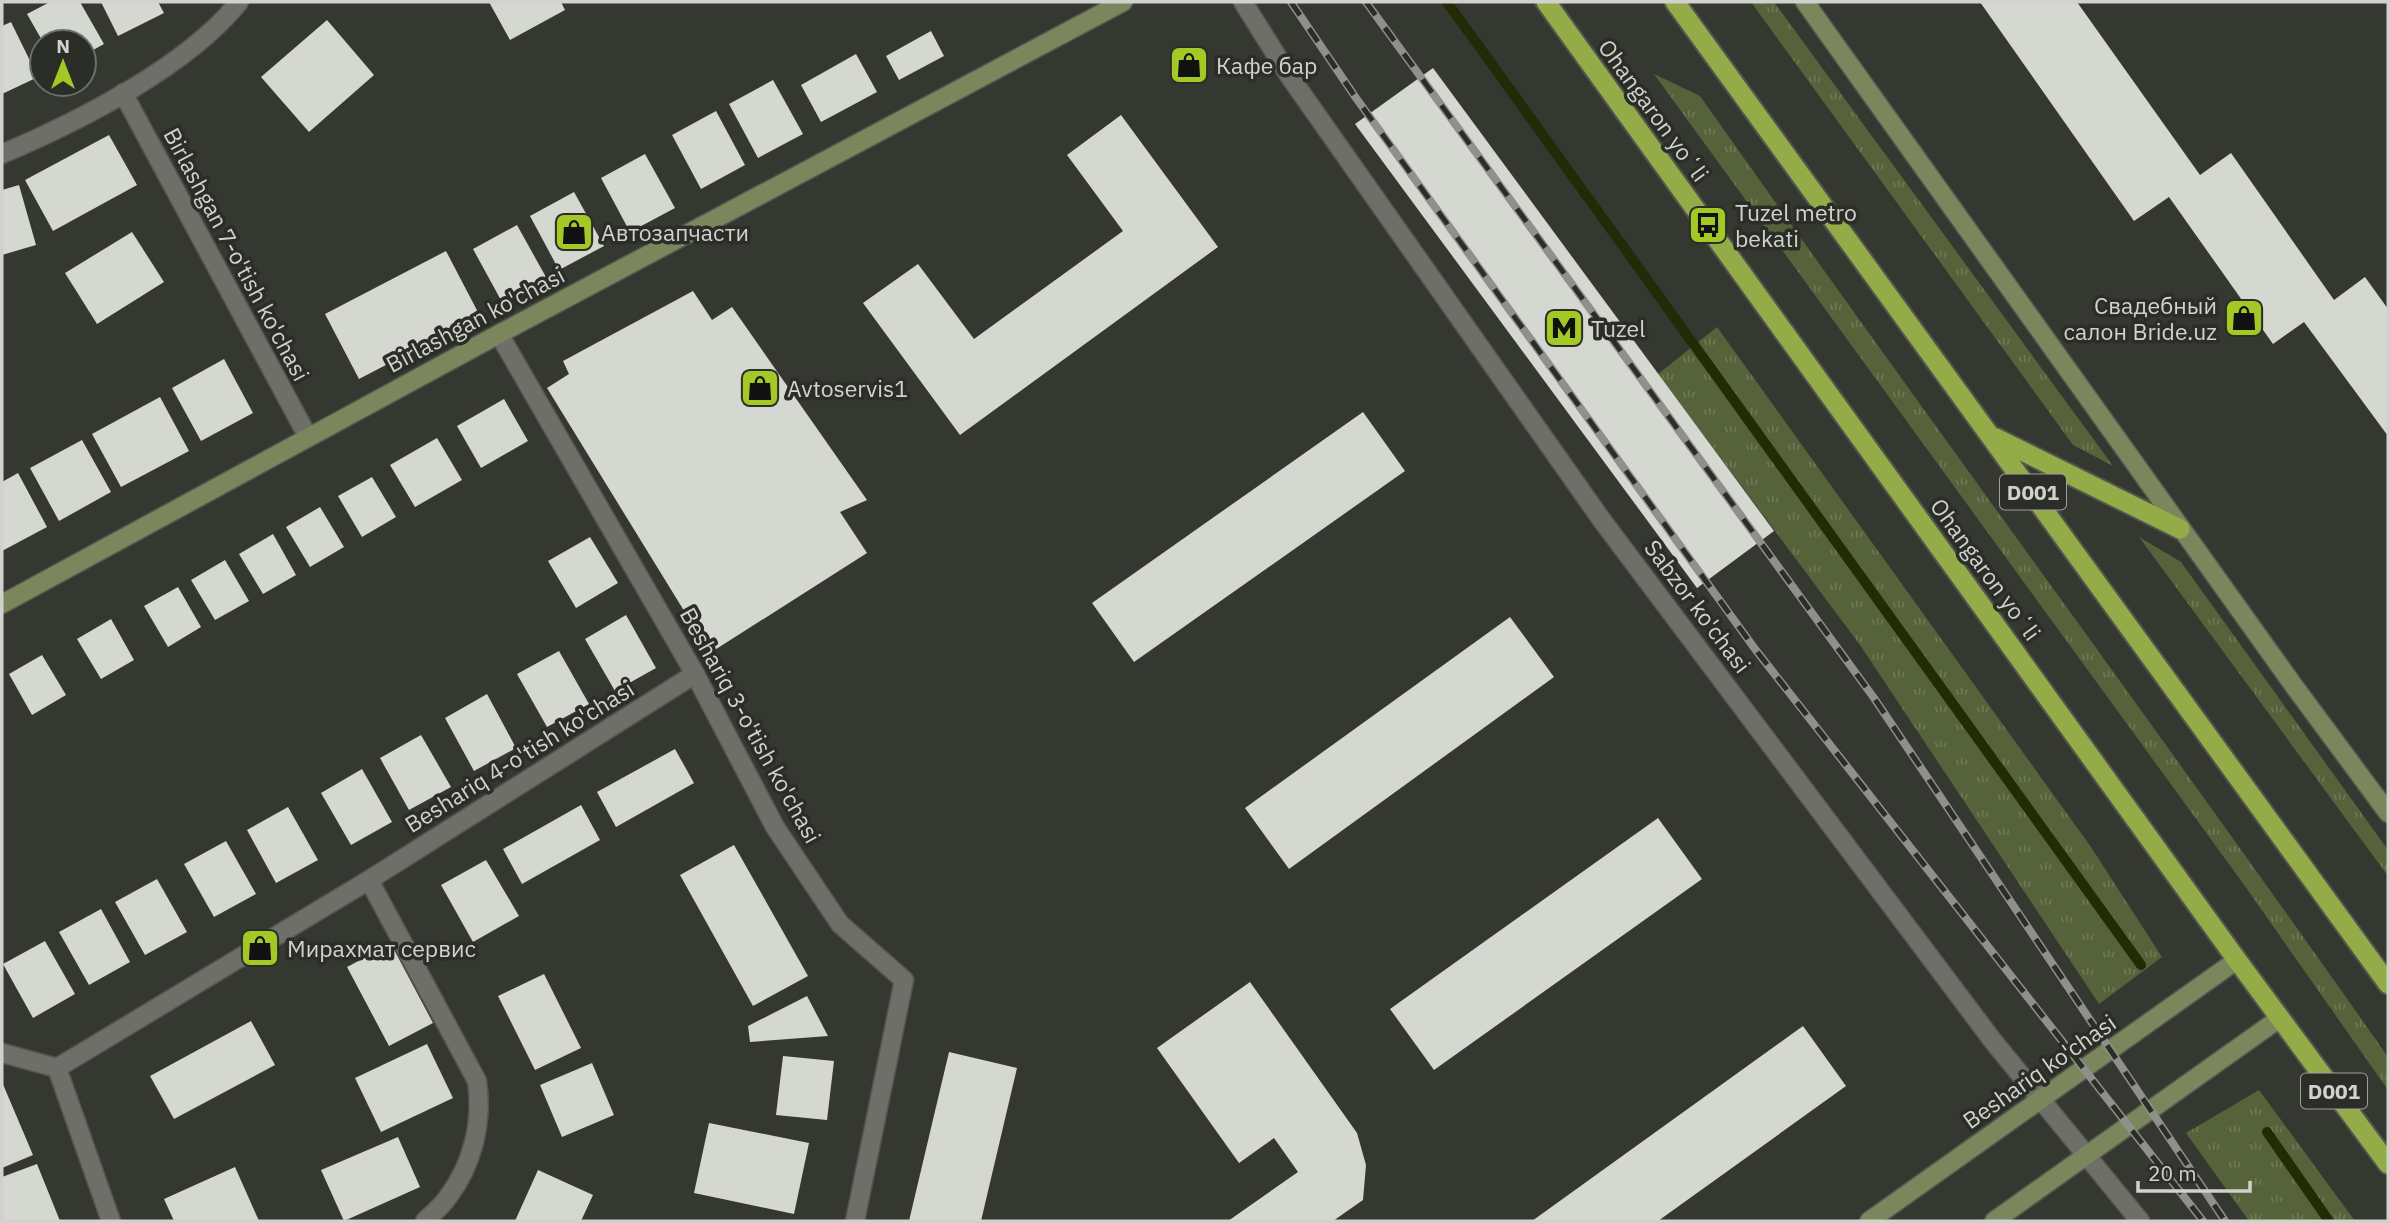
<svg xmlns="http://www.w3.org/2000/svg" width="2390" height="1223" font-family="'IBM Plex Sans',sans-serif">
<defs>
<pattern id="grass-tufts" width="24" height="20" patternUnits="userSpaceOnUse" patternTransform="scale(1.75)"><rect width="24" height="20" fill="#566239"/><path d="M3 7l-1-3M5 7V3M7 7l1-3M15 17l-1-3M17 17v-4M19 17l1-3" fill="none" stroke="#6d7854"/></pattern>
</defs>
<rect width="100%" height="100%" fill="#353731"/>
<!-- grass -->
<g fill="url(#grass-tufts)">
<polygon points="1751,2 1774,2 2113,466 2073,445"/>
<path d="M1654,74L1700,96C1927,418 2162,735 2388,1057V1090L2242,882Z"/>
<polygon points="1717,327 2091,847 2162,957 2099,1004 1860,645 1658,374"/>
<polygon points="2139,537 2181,562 2388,850 2388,876"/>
<polygon points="2259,1090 2355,1221 2249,1221 2186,1133"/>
</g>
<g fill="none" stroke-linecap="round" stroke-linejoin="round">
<!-- stream -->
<g stroke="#222b06" stroke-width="10">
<polyline points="1447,2 2141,965"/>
<polyline points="2267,1132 2329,1221"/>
</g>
</g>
<!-- building -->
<g fill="#d5d8d0">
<polygon points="50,2 80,2 104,44 84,55 84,42 43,42 27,14"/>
<polygon points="101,2 158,2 164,13 118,36"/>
<polygon points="489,2 561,2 565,10 510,40"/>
<polygon points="1980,2 2077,2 2200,175 2231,153 2334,300 2365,277 2388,309 2388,436 2304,322 2273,344 2169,197 2134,221"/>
<polygon points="327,20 374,75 309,132 261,77"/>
<polygon points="11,22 38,77 2,94 2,26"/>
<polygon points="931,31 944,56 899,80 886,56"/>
<polygon points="856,54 877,92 821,122 801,85"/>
<polygon points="1433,68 1774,531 1697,588 1355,124"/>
<polygon points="773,80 803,134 758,158 729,104"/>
<polygon points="716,111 745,165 701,189 672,135"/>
<polygon points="1121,115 1218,247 960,435 863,303 918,264 974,339 1123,231 1067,155"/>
<polygon points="109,135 137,185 53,231 25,180"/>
<polygon points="645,154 675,208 630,232 601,178"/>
<polygon points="19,185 36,245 2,255 2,190"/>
<polygon points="574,192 604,246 559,270 530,216"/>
<polygon points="517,225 547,279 502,302 473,249"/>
<polygon points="132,232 164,282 97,324 65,273"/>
<polygon points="446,251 480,316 359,379 325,314"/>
<polygon points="693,291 712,320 732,307 867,500 840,512 867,553 710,653 547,388 569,374 563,361"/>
<polygon points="224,359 253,413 201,441 172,388"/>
<polygon points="160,397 189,451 121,487 92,434"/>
<polygon points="504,399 528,441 481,468 457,426"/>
<polygon points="1363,412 1405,471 1134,662 1092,603"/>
<polygon points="437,438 462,480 415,507 390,465"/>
<polygon points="82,440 111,492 59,521 30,468"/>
<polygon points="18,473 47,527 2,551 2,482"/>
<polygon points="372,477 396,517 362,537 338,496"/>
<polygon points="320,507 344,547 310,567 286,527"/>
<polygon points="273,534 296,575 263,594 239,554"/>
<polygon points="590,537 618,583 576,608 548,561"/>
<polygon points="225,560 249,601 215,620 191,580"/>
<polygon points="178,587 201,627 168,647 144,606"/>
<polygon points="626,615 656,668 615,691 585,639"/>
<polygon points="1510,617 1554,677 1289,869 1245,808"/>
<polygon points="111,619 134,660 101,679 77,639"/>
<polygon points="559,651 589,704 547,727 517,674"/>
<polygon points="42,655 66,695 32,715 9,674"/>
<polygon points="487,694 516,748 474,771 445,718"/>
<polygon points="421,735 451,787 409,810 380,758"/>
<polygon points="675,749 694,783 616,827 597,792"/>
<polygon points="362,769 392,822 351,845 321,793"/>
<polygon points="581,805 600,840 522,884 503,849"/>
<polygon points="288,807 318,860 276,883 247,830"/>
<polygon points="1658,818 1702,879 1434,1070 1390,1009"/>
<polygon points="226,841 256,894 214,917 184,864"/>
<polygon points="734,845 808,976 753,1006 680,875"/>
<polygon points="486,860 519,916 473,942 441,885"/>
<polygon points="157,879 187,932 145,955 115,902"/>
<polygon points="101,909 130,962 89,985 59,932"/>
<polygon points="45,941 75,994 33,1018 3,964"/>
<polygon points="391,944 433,1023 389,1046 347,967"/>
<polygon points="544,974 581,1048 535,1070 498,996"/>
<polygon points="1250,982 1357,1133 1366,1165 1363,1200 1333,1221 1228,1221 1298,1172 1274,1138 1239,1163 1157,1048"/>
<polygon points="807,996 828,1036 750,1042 748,1026"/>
<polygon points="251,1021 275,1065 174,1119 150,1076"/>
<polygon points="1803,1026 1846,1086 1658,1221 1532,1221"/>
<polygon points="427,1044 453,1098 381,1132 355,1078"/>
<polygon points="949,1052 1017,1068 981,1221 909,1221"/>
<polygon points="783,1056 834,1061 827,1120 776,1115"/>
<polygon points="592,1063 614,1115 562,1137 540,1085"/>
<polygon points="2,1082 33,1155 2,1168"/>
<polygon points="709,1123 809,1143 794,1214 694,1193"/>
<polygon points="398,1137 420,1187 344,1221 321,1170"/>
<polygon points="37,1164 60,1221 2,1221 2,1177"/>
<polygon points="235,1167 259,1221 174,1221 164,1199"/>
<polygon points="538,1170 593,1195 581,1221 515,1221"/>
</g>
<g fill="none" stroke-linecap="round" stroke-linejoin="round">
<!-- minor casing -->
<g stroke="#53554f" stroke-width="21">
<g id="minor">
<polyline points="123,93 308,437"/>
<path d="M2,154C78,122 188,66 239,2"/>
<polyline points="499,334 695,674 775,827 840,924 904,980 855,1221"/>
<path d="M369,880L477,1081C483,1121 473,1164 448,1197C442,1206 433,1213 425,1221"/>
<polyline points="2,1053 57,1068 369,880 695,674"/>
<polyline points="57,1068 111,1221"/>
</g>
</g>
<!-- tertiary casing -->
<g stroke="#53554f" stroke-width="21">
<polyline id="tertiary" points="1243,2 1290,77 1601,519 1993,1041 2140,1221"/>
</g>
<!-- secondary casing -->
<g stroke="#53554f" stroke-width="21">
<g id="secondary">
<polyline points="1805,2 2294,686 2388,813"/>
<polyline points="2,604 499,334 1123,2"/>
<polyline points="1869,1221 2237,960"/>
<polyline points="1994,1221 2280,1018"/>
</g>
</g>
<!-- trunk casing -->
<g stroke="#53554f" stroke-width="23">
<g id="trunk">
<polyline points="1546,2 2237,960 2388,1164"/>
<polyline points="1675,2 2388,984"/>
<polyline points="1996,438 2180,529"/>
</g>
</g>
<!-- minor -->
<use href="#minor" stroke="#6d6f68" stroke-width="18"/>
<!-- tertiary -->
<use href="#tertiary" stroke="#6d6f68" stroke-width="18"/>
<!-- secondary -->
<use href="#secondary" stroke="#7b865c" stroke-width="18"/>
<!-- trunk -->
<use href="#trunk" stroke="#94ac48" stroke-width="19"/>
<!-- rail casing -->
<g stroke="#8f908b" stroke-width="8">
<g id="rail">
<polyline points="1291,2 1356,98 1755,649 2203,1221"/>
<polyline points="1366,2 1874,698 2225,1221"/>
</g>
</g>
<!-- rail -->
<use href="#rail" stroke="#2b2d27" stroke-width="5" stroke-dasharray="16" stroke-linecap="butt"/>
</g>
<!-- icons -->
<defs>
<g id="shop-square" transform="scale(2.0125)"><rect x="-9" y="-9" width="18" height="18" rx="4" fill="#a4c825" stroke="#2b2d27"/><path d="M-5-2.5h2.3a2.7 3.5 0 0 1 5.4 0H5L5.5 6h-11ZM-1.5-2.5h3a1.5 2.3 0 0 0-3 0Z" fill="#111"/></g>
<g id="bus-square" transform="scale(2.0125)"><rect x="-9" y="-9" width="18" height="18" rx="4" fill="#a4c825" stroke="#2b2d27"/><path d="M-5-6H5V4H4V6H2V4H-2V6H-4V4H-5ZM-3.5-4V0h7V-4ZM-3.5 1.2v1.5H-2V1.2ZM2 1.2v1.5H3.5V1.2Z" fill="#111"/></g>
<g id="metro-square" transform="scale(2.0125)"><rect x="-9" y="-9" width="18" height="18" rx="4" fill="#a4c825" stroke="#2b2d27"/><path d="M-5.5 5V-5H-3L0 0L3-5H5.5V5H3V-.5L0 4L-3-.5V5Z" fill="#111"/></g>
</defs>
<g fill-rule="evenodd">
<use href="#shop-square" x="1189" y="65"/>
<use href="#bus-square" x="1708" y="225"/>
<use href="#shop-square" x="574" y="232"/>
<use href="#shop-square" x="2244" y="318"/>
<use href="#metro-square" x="1564" y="328"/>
<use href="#shop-square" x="760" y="388"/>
<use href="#shop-square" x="260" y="948"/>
</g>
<g text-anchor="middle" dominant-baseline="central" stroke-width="7" stroke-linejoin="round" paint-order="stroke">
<!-- shield labels -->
<g fill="#2b2d27" stroke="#9fa09c" stroke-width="2">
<rect x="2000" y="474.5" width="66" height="35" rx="5"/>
<rect x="2301" y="1073.5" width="66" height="35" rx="5"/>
</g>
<g font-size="21" font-weight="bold" fill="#d1d2ce">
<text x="2033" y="492">D001</text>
<text x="2334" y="1091">D001</text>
</g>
<!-- poi labels -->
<g font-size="23" fill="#d1d2ce" stroke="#2b2d27" text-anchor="start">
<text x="1216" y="65">Кафе бар</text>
<text x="1735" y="212">Tuzel metro<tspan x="1735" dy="26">bekati</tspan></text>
<text x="601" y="232">Автозапчасти</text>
<text x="2217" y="305" text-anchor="end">Свадебный<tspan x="2217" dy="26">салон Bride.uz</tspan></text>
<text x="1591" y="328">Tuzel</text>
<text x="787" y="388">Avtoservis1</text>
<text x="287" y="948">Мирахмат сервис</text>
</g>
<!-- street labels -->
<g font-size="23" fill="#d1d2ce" stroke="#2b2d27">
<text transform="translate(1654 110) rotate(54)">Ohangaron yoʻli</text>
<text transform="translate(237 254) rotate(62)">Birlashgan 7-o'tish ko'chasi</text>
<text transform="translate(475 319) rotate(-28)">Birlashgan ko'chasi</text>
<text transform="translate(1986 569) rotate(54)">Ohangaron yoʻli</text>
<text transform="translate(1698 606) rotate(53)">Sabzor ko'chasi</text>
<text transform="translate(751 725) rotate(61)">Beshariq 3-o'tish ko'chasi</text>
<text transform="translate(519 756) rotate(-32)">Beshariq 4-o'tish ko'chasi</text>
<text transform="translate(2039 1071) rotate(-35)">Beshariq ko'chasi</text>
</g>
</g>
<!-- border -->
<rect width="2390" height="1223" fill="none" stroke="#d1d2ce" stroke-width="7"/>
<!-- north arrow -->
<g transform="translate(63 63)"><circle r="33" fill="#2b2d27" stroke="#6d6f6a" stroke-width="2"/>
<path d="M0-5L12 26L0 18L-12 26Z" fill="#a4c825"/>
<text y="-10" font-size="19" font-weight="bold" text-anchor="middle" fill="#d1d2ce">N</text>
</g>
<!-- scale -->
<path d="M2138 1181v10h112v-10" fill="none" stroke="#d1d2ce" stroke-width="3.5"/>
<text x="2148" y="1181" font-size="21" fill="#d1d2ce" stroke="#2b2d27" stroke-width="5" paint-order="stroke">20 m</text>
</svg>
